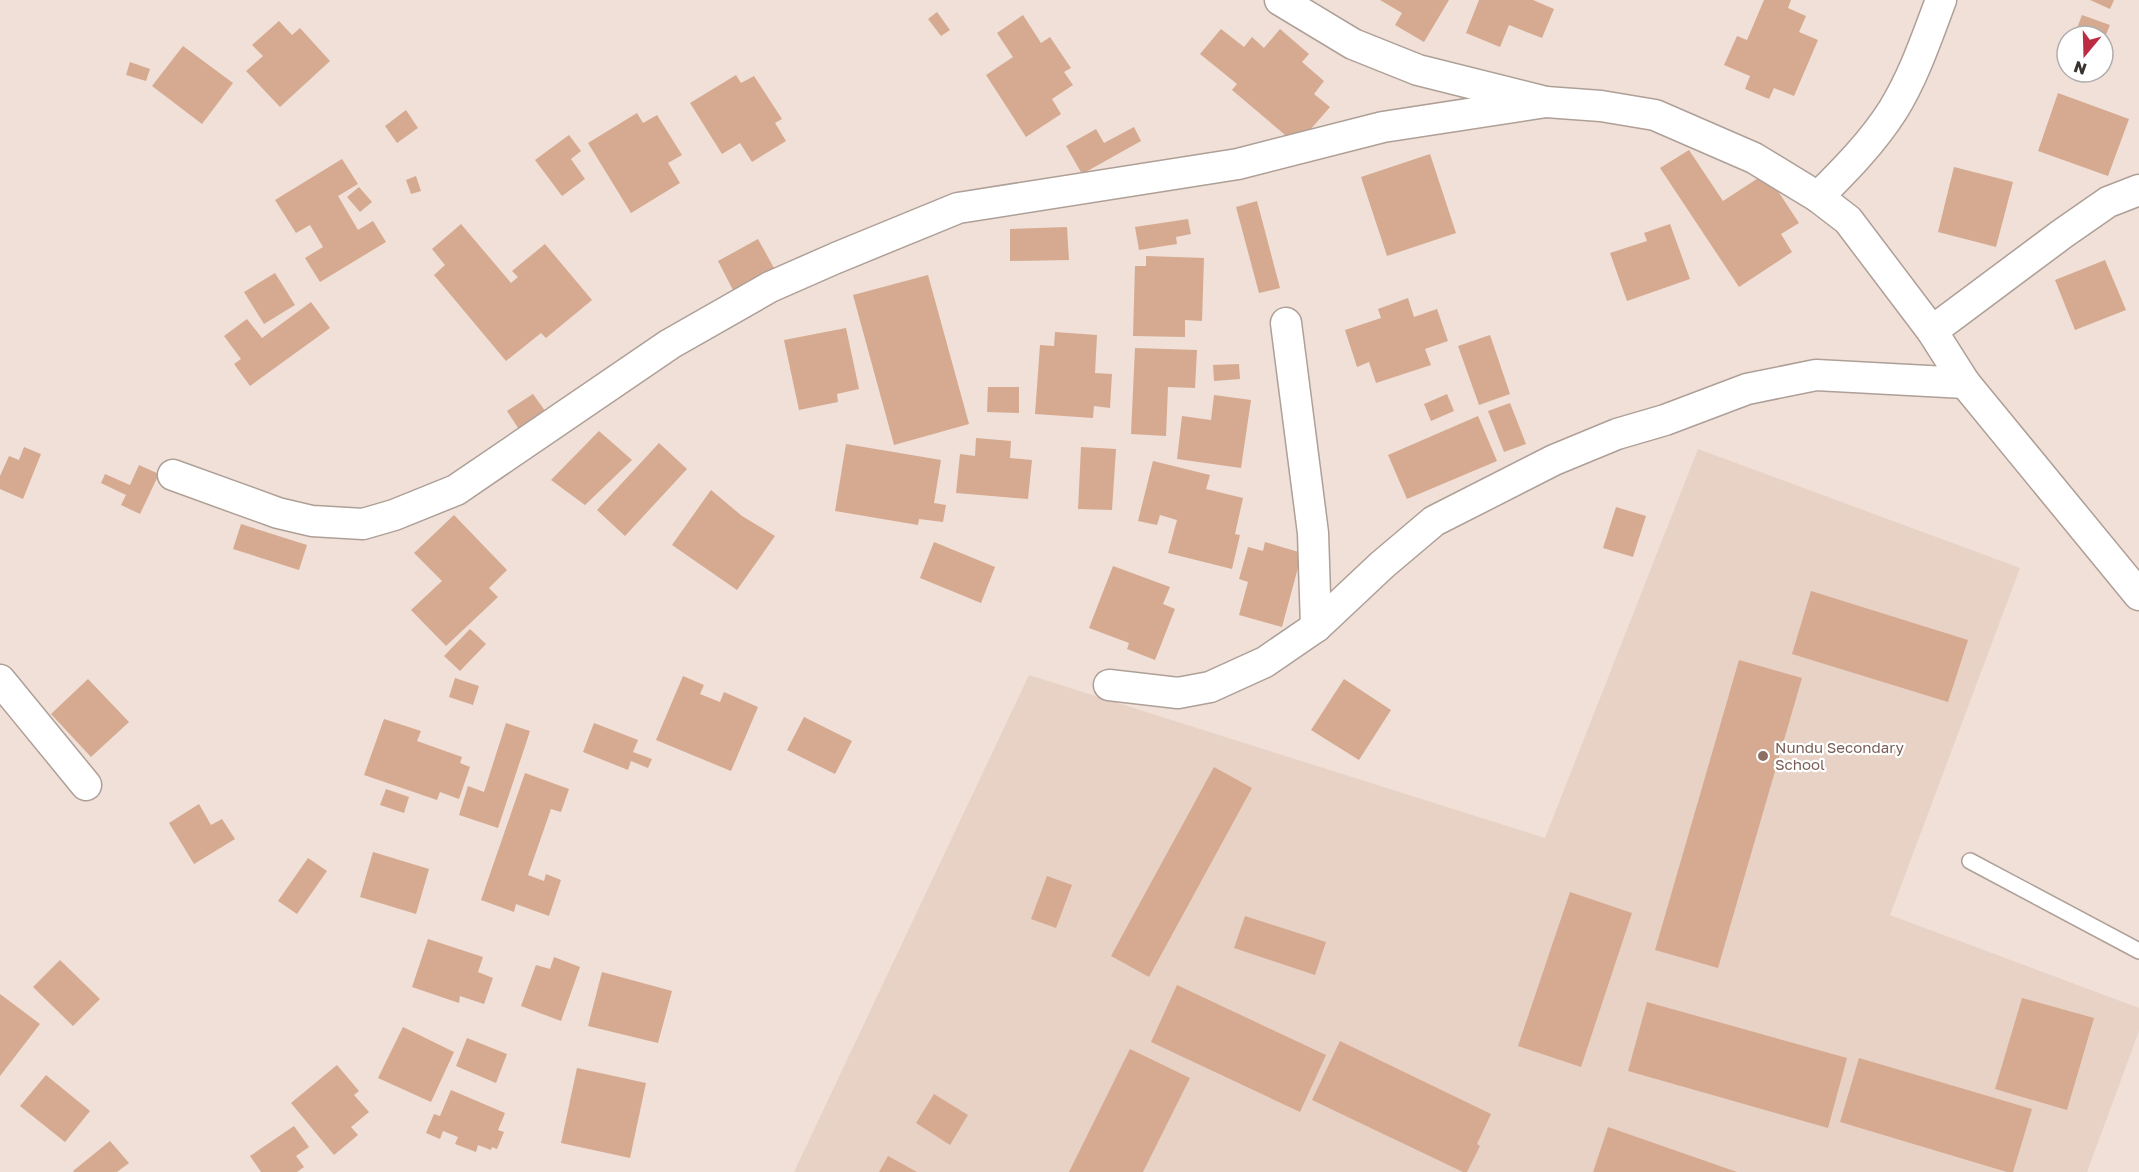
<svg xmlns="http://www.w3.org/2000/svg" width="2139" height="1172" font-family="'Golos Text',sans-serif">
<rect width="100%" height="100%" fill="#f0e0d7"/>
<!-- built -->
<polygon fill="#e8d2c5" points="1698,449 2020,568 1890,915 2139,1008 2139,1031 2087,1172 794,1172 1029,675 1545,838"/>
<!-- building -->
<g fill="#d5aa91">
<polygon points="1380,0 1449,0 1424,42 1395,25 1402,13"/>
<polygon points="1479,0 1533,0 1554,9 1542,38 1509,25 1500,47 1466,33"/>
<polygon points="1764,0 1791,0 1788,8 1806,16 1799,32 1818,40 1794,96 1774,88 1769,99 1745,89 1750,76 1724,65 1737,36 1747,40"/>
<polygon points="2090,0 2114,0 2110,9"/>
<polygon points="937,12 950,30 941,36 928,19"/>
<polygon points="1023,15 1041,43 1050,37 1071,68 1064,72 1073,85 1052,99 1061,114 1026,137 986,75 1013,57 997,33"/>
<polygon points="2082,15 2110,25 2103,42 2103,36 2074,36"/>
<polygon points="279,21 292,35 300,28 330,61 280,107 246,71 263,56 252,45"/>
<polygon points="1221,29 1244,47 1252,37 1264,48 1280,29 1309,54 1302,62 1324,81 1314,94 1330,107 1297,145 1232,90 1237,84 1200,54"/>
<polygon points="183,46 233,83 202,124 152,86"/>
<polygon points="130,62 150,69 146,81 126,75"/>
<polygon points="736,75 741,83 754,76 782,119 775,123 786,141 752,162 740,143 722,154 690,103"/>
<polygon points="2058,93 2129,119 2108,176 2038,151"/>
<polygon points="406,110 418,128 397,143 385,126"/>
<polygon points="637,113 643,123 657,115 682,155 668,163 680,183 631,213 588,143"/>
<polygon points="1134,127 1141,141 1082,174 1066,146 1096,129 1104,143"/>
<polygon points="569,135 581,151 571,159 585,179 562,196 535,160"/>
<polygon points="1689,150 1723,201 1766,173 1799,223 1781,234 1792,252 1739,287 1660,168"/>
<polygon points="1430,154 1456,233 1387,256 1361,177"/>
<polygon points="342,159 358,184 338,196 358,230 373,221 386,242 320,282 305,258 323,247 310,225 296,233 275,200"/>
<polygon points="1954,167 2013,182 1996,247 1938,232"/>
<polygon points="416,176 421,191 411,194 406,180"/>
<polygon points="359,187 372,202 360,212 347,197"/>
<polygon points="1257,201 1280,288 1259,293 1236,207"/>
<polygon points="1188,219 1191,234 1176,237 1177,244 1139,250 1135,227"/>
<polygon points="461,224 511,283 518,277 512,271 545,244 592,300 546,338 541,333 506,361 434,275 445,265 432,249"/>
<polygon points="1670,224 1690,279 1627,301 1610,253 1647,241 1644,233"/>
<polygon points="1067,227 1069,260 1010,261 1010,229"/>
<polygon points="758,239 774,268 733,290 718,261"/>
<polygon points="1146,256 1204,258 1202,321 1185,320 1185,337 1133,336 1135,266 1146,266"/>
<polygon points="2105,260 2126,310 2075,330 2055,280"/>
<polygon points="275,273 295,305 264,324 244,292"/>
<polygon points="928,275 969,424 894,445 853,295"/>
<polygon points="1408,298 1414,317 1437,309 1448,341 1425,349 1431,365 1376,383 1369,362 1357,367 1345,330 1381,318 1378,309"/>
<polygon points="311,302 330,328 250,386 234,364 241,359 224,336 247,319 262,338"/>
<polygon points="846,328 859,389 837,394 838,402 799,410 784,340"/>
<polygon points="1055,332 1097,335 1095,373 1112,374 1110,408 1094,406 1093,418 1035,414 1040,345 1054,346"/>
<polygon points="1490,335 1510,394 1479,405 1458,346"/>
<polygon points="1135,348 1197,350 1195,388 1168,387 1166,436 1131,434"/>
<polygon points="1239,364 1240,379 1214,381 1213,365"/>
<polygon points="988,387 1019,387 1019,413 987,412"/>
<polygon points="533,394 548,415 522,434 507,411"/>
<polygon points="1447,394 1454,411 1431,421 1424,404"/>
<polygon points="1214,395 1251,400 1241,468 1177,459 1182,416 1211,420"/>
<polygon points="1510,403 1526,444 1504,452 1488,411"/>
<polygon points="1478,416 1497,461 1407,499 1388,455"/>
<polygon points="599,431 632,460 585,505 551,480"/>
<polygon points="976,438 1011,441 1010,458 1032,460 1028,499 956,493 960,454 975,456"/>
<polygon points="659,443 687,469 625,536 597,510"/>
<polygon points="846,444 941,460 934,503 946,505 943,522 919,519 918,525 835,511"/>
<polygon points="24,447 41,454 23,499 0,489 0,476 9,456 19,460"/>
<polygon points="1081,447 1116,449 1112,510 1078,509"/>
<polygon points="1153,461 1210,475 1206,489 1243,498 1235,534 1240,535 1232,569 1168,553 1177,520 1160,515 1157,525 1138,521"/>
<polygon points="139,465 159,474 140,514 121,505 126,495 101,483 105,474 130,485"/>
<polygon points="711,490 742,516 775,536 737,590 672,545"/>
<polygon points="1616,507 1646,516 1633,557 1603,548"/>
<polygon points="454,515 507,570 489,588 498,597 446,646 411,610 442,581 414,553"/>
<polygon points="241,524 307,545 299,570 233,549"/>
<polygon points="934,542 995,567 981,603 920,578"/>
<polygon points="1265,542 1302,553 1282,627 1239,615 1248,582 1239,579 1248,547 1263,551"/>
<polygon points="1113,566 1170,587 1163,604 1175,609 1155,660 1127,649 1129,643 1089,628"/>
<polygon points="1811,591 1968,640 1948,702 1792,654"/>
<polygon points="470,629 486,644 460,671 444,656"/>
<polygon points="1739,660 1802,678 1718,968 1655,950"/>
<polygon points="683,676 704,685 700,694 720,702 724,692 758,707 731,771 656,740"/>
<polygon points="455,678 479,686 473,705 449,697"/>
<polygon points="88,679 129,722 91,757 51,714"/>
<polygon points="1344,679 1391,710 1359,760 1311,730"/>
<polygon points="804,717 852,741 835,774 787,750"/>
<polygon points="384,719 421,731 417,741 462,757 460,763 470,767 459,799 440,792 437,800 364,775"/>
<polygon points="506,723 530,731 498,828 459,815 468,786 484,792"/>
<polygon points="594,723 638,740 633,752 652,759 648,768 631,761 628,770 583,752"/>
<polygon points="1214,767 1252,788 1149,977 1111,956"/>
<polygon points="525,773 569,789 561,812 551,809 528,875 544,881 546,874 561,880 549,916 516,904 514,912 481,900"/>
<polygon points="386,789 409,797 404,813 380,805"/>
<polygon points="199,804 211,825 222,819 235,839 194,864 169,823"/>
<polygon points="373,852 429,869 416,914 360,897"/>
<polygon points="308,858 327,871 297,914 278,901"/>
<polygon points="1047,876 1072,885 1056,928 1031,919"/>
<polygon points="1570,892 1632,913 1581,1067 1518,1046"/>
<polygon points="1245,916 1326,942 1315,975 1234,948"/>
<polygon points="428,939 483,957 478,972 493,978 484,1004 460,996 459,1003 412,987"/>
<polygon points="554,957 580,967 561,1021 521,1006 536,965 550,969"/>
<polygon points="60,960 100,999 73,1026 33,987"/>
<polygon points="602,972 672,991 658,1043 588,1026"/>
<polygon points="1177,985 1326,1055 1300,1112 1151,1042"/>
<polygon points="0,994 40,1024 0,1076"/>
<polygon points="2022,998 2094,1018 2067,1110 1995,1089"/>
<polygon points="1647,1002 1847,1058 1828,1128 1628,1071"/>
<polygon points="403,1027 454,1052 431,1102 378,1078"/>
<polygon points="467,1038 507,1054 496,1083 456,1066"/>
<polygon points="1340,1041 1491,1114 1477,1144 1480,1146 1467,1172 1463,1172 1312,1100"/>
<polygon points="1130,1049 1190,1078 1143,1172 1069,1172"/>
<polygon points="1859,1058 2032,1109 2013,1172 2007,1172 1840,1122"/>
<polygon points="337,1065 359,1091 354,1095 369,1112 351,1127 358,1135 334,1155 291,1103"/>
<polygon points="577,1068 646,1083 630,1158 561,1143"/>
<polygon points="46,1075 90,1111 65,1142 20,1106"/>
<polygon points="451,1090 505,1113 498,1130 504,1132 497,1149 492,1147 491,1150 478,1145 476,1152 455,1144 458,1137 443,1131 440,1139 426,1133 434,1114 440,1116"/>
<polygon points="934,1094 968,1115 950,1145 916,1123"/>
<polygon points="294,1126 309,1147 296,1156 304,1167 297,1172 261,1172 250,1156"/>
<polygon points="1608,1127 1737,1172 1593,1172"/>
<polygon points="110,1141 129,1163 117,1172 74,1172 73,1171"/>
<polygon points="888,1156 917,1172 879,1172"/>
</g>
<g fill="none" stroke-linecap="round" stroke-linejoin="round">
<!-- service casing -->
<g stroke="#ae9f97" stroke-width="18">
<polyline id="service" points="1970,861 2139,951"/>
</g>
<!-- minor casing -->
<g stroke="#ae9f97" stroke-width="33">
<g id="minor">
<polyline points="1280,0 1353,44 1418,70 1546,102 1601,106 1655,115 1754,158 1818,197 1848,220 1932,331 1965,383 2139,595"/>
<path d="M1818,197C1845,170 1872,143 1893,110C1914,76 1927,37 1941,0"/>
<polyline points="1286,323 1313,533 1316,627"/>
<polyline points="1932,331 2062,234 2108,202 2139,190"/>
<polyline points="173,475 278,513 312,521 363,524 394,515 456,490 670,344 770,287 836,258 958,208 1238,164 1383,127 1546,102"/>
<polyline points="0,680 86,785"/>
<polyline points="1109,685 1178,693 1210,687 1265,662 1316,627 1382,565 1434,521 1554,460 1617,434 1665,420 1747,389 1816,375 1965,383"/>
</g>
</g>
<!-- service -->
<use href="#service" stroke="#fff" stroke-width="15"/>
<!-- minor -->
<use href="#minor" stroke="#fff" stroke-width="30"/>
</g>
<!-- markers -->
<circle fill="#8d6e63" stroke="#fff" stroke-width="2" cx="1763" cy="756" r="6"/>
<g text-anchor="middle" dominant-baseline="central" stroke-width="4.5" stroke-linejoin="round" paint-order="stroke">
<!-- education labels -->
<g font-size="15" fill="#785e54" stroke="#fff" text-anchor="start">
<text x="1775" y="747">Nundu Secondary<tspan x="1775" dy="17">School</tspan></text>
</g>
</g>
<!-- north arrow -->
<g transform="translate(2085 54) rotate(199)"><circle r="28" fill="#ffffff" stroke="#b0adac" stroke-width="1.5"/>
<path d="M0-4.5L10 22L0 15L-10 22Z" fill="#bc2b44"/>
<text y="-9" font-size="16" font-weight="bold" text-anchor="middle" fill="#39322f">N</text>
</g>
</svg>
